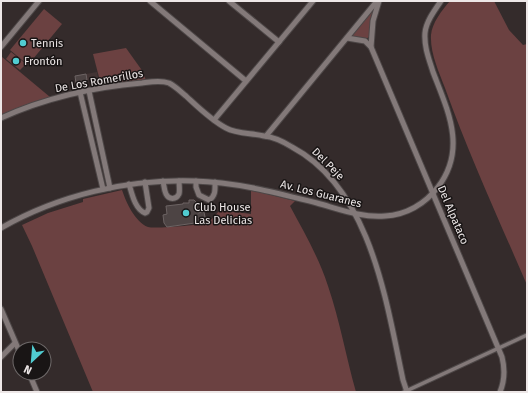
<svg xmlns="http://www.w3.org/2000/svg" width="528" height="393" font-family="'Fira Sans',sans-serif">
<rect width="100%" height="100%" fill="#342b2b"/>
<!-- built -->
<polygon fill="#423434" points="97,72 98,78 87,80 86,74"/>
<!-- green -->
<g fill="#6b4141">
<path d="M450,1H494L509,30L523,45L527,44V285C499,220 469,155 445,88C439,72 430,53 431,35C432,23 442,10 450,1Z"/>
<polygon points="375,7 369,37 366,39 354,37 352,35"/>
<polygon points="44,9 62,24 28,65 10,50"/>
<polygon points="126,48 141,69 146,80 101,85 93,54"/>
<polygon points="11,52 26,64 20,70 6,59"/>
<polygon points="1,57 2,57 50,97 1,116"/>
<path d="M122,190C126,202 135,222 148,227C155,229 199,225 206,223C211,221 216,214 220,210L251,214V190L295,201L290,206C304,232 319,258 328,286C340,321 346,357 356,392H93L32,246L22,225L48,213L83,202V199Z"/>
</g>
<!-- building -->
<g fill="#4d4444" stroke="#6c6363">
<polygon points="86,74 87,80 76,83 75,76"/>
<polygon points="189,200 194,200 196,202 198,213 204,212 205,217 202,222 167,227 164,223 163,215 167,214 166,206 183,204 183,203 189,203"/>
</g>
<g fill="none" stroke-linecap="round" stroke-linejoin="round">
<!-- pedestrian casing -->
<g stroke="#4d4747" stroke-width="5.5">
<polyline id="pedestrian" points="404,392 527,335"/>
</g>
<!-- minor casing -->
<g stroke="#4d4747" stroke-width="7">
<g id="minor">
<polyline points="150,1 246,81"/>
<polyline points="229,1 279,42"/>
<path d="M379,1L373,21L371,47L502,357C505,369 505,380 500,392"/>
<polyline points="347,38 365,41 371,47"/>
<polyline points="1,47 39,1"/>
<polyline points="89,91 110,188"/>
<polyline points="80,92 103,189"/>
<path d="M1,118C45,98 94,87 142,83C150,82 160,80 169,83C175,86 180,91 186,96C198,107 211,120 226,128C237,134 252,133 264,136C274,137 284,142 292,147C371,189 386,301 403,380L407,392"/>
<polyline points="214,120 313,1"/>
<polyline points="266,136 377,1"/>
<path d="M163,181C164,185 164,190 166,194C169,200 176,200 179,194C180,190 179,185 179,181"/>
<path d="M196,181V187L199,195L209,200C216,196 215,189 215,182"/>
<path d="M129,184C132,194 135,209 145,213L147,212L149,208L145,182"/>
<path d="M1,228C59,195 127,179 194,181C236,182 277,193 317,203C339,209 362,218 385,216C406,215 425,204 438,187C467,149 448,111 433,72C429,59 424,47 425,33C426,22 434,11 441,1"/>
<polyline points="1,309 20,353"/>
<polyline points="1,357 15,343"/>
<polyline points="29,373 37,392"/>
</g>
</g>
<!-- pedestrian -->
<use href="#pedestrian" stroke="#837979" stroke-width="3.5"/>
<!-- minor -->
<use href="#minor" stroke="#837979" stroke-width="5"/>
</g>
<!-- markers -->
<g fill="#51ccd1" stroke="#191515" stroke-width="1.5">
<circle cx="23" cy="43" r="4"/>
<circle cx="16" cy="61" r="4"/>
<circle cx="186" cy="213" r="4"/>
</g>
<g text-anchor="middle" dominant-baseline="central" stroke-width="3" stroke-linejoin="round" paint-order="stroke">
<!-- poi labels -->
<g font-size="11" fill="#ede7e7" stroke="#191515" text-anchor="start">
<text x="31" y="43">Tennis</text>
<text x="24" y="61">Frontón</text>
<text x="194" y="207">Club House<tspan x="194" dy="13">Las Delicias</tspan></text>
</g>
<!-- street labels -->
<g font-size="11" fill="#ede7e7" stroke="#191515">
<text transform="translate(99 81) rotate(-10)">De Los Romerillos</text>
<text transform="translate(328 164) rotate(45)">Del Peje</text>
<text transform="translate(321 194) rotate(14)">Av. Los Guaranes</text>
<text transform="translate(453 215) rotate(67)">Del Alpataco</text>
</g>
</g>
<!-- border -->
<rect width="528" height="393" fill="none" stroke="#ede7e7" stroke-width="4"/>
<!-- north arrow -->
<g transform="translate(32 361) rotate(206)"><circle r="19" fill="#191515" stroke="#6e6969"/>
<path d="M0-3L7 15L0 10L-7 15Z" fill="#51ccd1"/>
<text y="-6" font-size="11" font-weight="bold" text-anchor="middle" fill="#ede7e7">N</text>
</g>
</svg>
